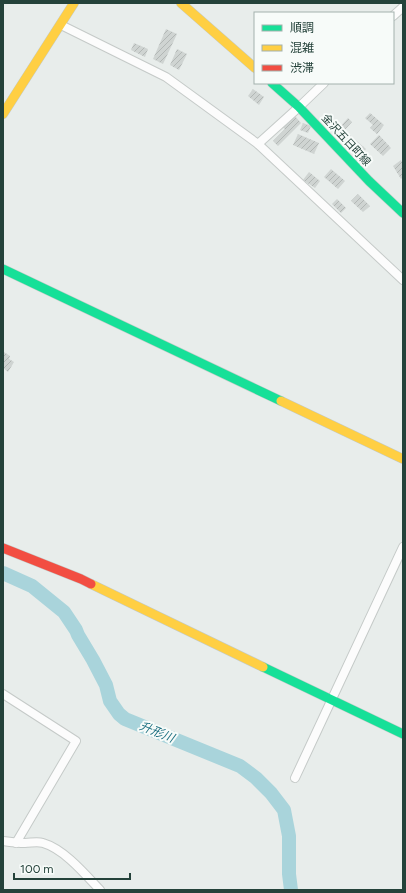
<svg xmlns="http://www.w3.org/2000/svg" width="406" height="893" font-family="Figtree,'Noto Sans JP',sans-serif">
<defs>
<pattern id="building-hatch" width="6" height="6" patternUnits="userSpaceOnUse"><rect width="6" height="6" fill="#cfd4d2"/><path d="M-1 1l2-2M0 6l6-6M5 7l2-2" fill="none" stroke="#b2b7b5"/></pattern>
</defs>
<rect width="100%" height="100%" fill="#e8edeb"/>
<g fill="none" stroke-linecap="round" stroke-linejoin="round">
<!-- river -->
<polyline stroke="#a9d4db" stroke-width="14" points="3,573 32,586 64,612 76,630 78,635 93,660 106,685 110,701 119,714 125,719 240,766 256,778 271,793 284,810 289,836 289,874 291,890"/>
</g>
<!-- building -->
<g fill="url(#building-hatch)">
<polygon points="166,29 177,34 163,64 153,59"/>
<polygon points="134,43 148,49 145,57 131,50"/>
<polygon points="177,49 187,54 179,70 170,65"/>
<polygon points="253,89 264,97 259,105 248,96"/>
<polygon points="370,113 384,125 377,134 370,128 373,125 365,118"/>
<polygon points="294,115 301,123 278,146 273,141 285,129 282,127"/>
<polygon points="325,116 336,124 332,130 321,121"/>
<polygon points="348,118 352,122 341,134 337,130"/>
<polygon points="303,123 311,126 308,133 300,130"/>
<polygon points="298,134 319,143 314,154 293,145"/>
<polygon points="350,135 366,149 361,155 346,141"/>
<polygon points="379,135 391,148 383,156 370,144"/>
<polygon points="401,160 403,164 403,177 401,179 393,166"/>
<polygon points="331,169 345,181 338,189 324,177"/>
<polygon points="309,172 320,181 315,188 303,180"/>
<polygon points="358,194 370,206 363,212 351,201"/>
<polygon points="337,199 346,208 341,213 332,204"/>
<polygon points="4,352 10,356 9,359 14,362 8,372 3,368 3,353"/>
</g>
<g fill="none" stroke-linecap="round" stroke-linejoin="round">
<!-- street casing -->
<g stroke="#c5cac8" stroke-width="10">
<g id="street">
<polyline points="393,16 403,7"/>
<polyline points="61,25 166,77 258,144 403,280"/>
<polyline points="258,144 299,107 324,83"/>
<polyline points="3,694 76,741 16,843"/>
<polyline points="295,778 403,547"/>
<path d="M3,841C10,842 17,843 25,843C31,843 37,841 43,843C64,849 85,874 100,890"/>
</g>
</g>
<!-- fast casing -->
<g stroke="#c3cbc8" stroke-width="10">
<g id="fast">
<polyline points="272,83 299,107 369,181 403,213"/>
<polyline points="3,269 281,401"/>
<polyline points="263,667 403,734"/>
</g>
</g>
<!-- slow casing -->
<g stroke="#c3cbc8" stroke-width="10">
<g id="slow">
<polyline points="181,3 255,68"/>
<polyline points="3,114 74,3"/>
<polyline points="281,401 403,459"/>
<polyline points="91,584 263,667"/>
</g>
</g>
<!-- jam casing -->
<g stroke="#c3cbc8" stroke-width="10">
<polyline id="jam" points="3,548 81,579 91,584"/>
</g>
<!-- street -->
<use href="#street" stroke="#fcfcfc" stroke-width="8"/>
<!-- fast -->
<use href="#fast" stroke="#16e098" stroke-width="9"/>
<!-- slow -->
<use href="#slow" stroke="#ffcf43" stroke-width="9"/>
<!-- jam -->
<use href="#jam" stroke="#f24e42" stroke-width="9"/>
</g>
<g text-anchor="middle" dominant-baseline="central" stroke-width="4" stroke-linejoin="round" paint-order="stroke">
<!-- street labels -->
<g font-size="11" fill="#24423a" stroke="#f7fbf9">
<text transform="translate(346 140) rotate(47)">金沢五日町線</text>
</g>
<!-- water labels -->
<g font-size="12" font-style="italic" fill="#1c6f80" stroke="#f7fbf9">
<text transform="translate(157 732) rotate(22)">升形川</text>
</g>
</g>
<!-- border -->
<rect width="406" height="893" fill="none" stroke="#24423a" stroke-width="8"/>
<!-- legend -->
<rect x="254" y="12" width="140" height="72" fill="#f7fbf9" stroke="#a3b1ad"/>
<rect x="262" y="25" width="20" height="6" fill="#16e098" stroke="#a3b1ad"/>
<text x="290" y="32" font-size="12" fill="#24423a">順調</text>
<rect x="262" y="45" width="20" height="6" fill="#ffcf43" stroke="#a3b1ad"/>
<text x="290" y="52" font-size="12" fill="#24423a">混雑</text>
<rect x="262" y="65" width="20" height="6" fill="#f24e42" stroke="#a3b1ad"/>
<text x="290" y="72" font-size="12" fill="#24423a">渋滞</text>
<!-- scale -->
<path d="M14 873v6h116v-6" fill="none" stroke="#24423a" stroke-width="2"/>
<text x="20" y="873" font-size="12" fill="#24423a" stroke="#f7fbf9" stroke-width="3" paint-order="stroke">100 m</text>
</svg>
